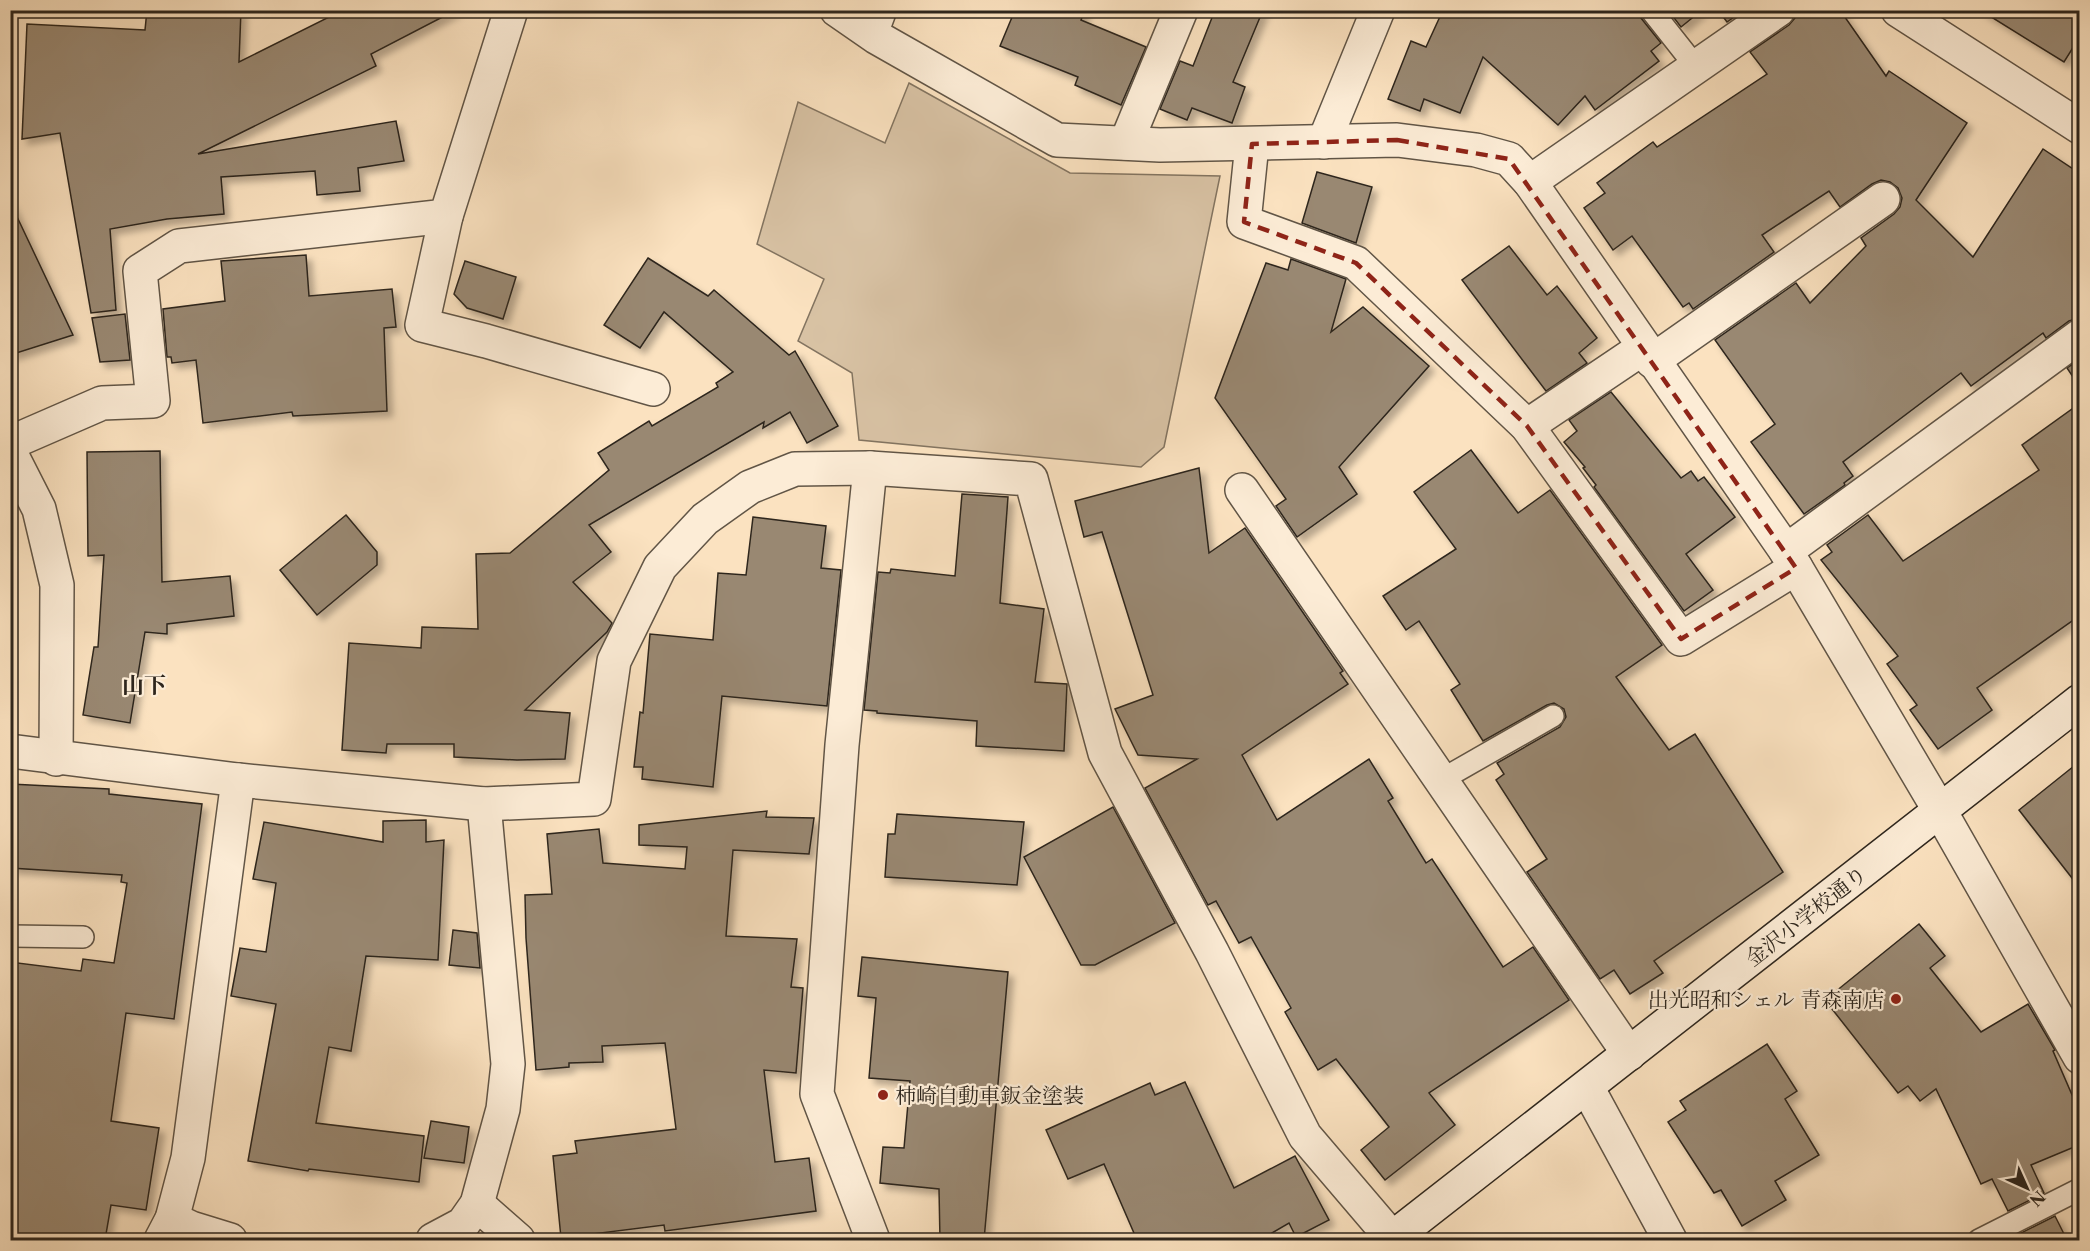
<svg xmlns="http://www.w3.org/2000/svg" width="2090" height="1251" font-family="'Libre Caslon Text','Noto Serif JP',serif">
<defs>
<filter id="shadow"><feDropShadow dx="5.5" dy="5.5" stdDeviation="3" flood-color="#0004"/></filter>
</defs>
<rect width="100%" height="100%" fill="#fbe2c0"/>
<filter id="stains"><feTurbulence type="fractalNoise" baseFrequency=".00333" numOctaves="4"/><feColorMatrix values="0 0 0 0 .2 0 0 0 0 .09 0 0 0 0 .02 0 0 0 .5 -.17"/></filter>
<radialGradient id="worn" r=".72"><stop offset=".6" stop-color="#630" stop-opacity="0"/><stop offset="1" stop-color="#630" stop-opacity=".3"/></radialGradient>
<!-- green -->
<polygon fill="#d8c2a4" stroke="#837460" stroke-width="1.5" points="909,83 1070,173 1220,176 1164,447 1141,467 859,440 852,373 798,341 824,279 757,244 798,102 885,143"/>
<!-- building -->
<g fill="#998872" stroke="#2e261d" stroke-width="1.5" filter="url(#shadow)">
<polygon points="147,10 241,10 239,62 343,10 456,10 371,54 376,66 198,154 396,121 404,161 358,168 360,191 317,195 315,171 221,177 224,214 167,219 110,229 116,310 91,313 60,133 22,139 27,24 145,30"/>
<polygon points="1015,10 1085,10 1081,20 1146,47 1121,105 1075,85 1078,77 1000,46"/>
<polygon points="1215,10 1263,10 1233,82 1245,87 1232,123 1192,108 1187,120 1160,109 1180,61 1193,66"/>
<polygon points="1443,10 1638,10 1641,18 1661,43 1651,51 1659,61 1595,110 1585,96 1558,125 1483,57 1460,113 1424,99 1420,111 1388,99 1411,41 1426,47"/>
<polygon points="1668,10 1702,10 1681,27"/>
<polygon points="1718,10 1744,10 1727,22"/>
<polygon points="1796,10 1840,10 1886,76 1889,71 1967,123 1916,200 1973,257 2043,149 2079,173 2079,318 2069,321 2046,338 2043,333 1971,386 1961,373 1843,462 1853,476 1844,483 1845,485 1804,514 1751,442 1775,424 1715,340 1796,283 1810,303 1866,246 1861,238 1894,214 1900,207 1902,198 1898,188 1890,182 1881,180 1872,184 1840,207 1829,191 1762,235 1774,252 1693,309 1689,303 1683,307 1632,236 1613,250 1584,208 1605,193 1597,183 1653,142 1657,147 1767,74 1750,52 1789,25 1795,18"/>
<polygon points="1980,10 2079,10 2079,38 2064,62"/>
<polygon points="1317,172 1372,187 1356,243 1302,223"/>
<polygon points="10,202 73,335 10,355"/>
<polygon points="1509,246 1547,295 1557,286 1597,338 1579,353 1587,363 1546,391 1462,280"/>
<polygon points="306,255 309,296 392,289 396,327 384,328 387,411 293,416 292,412 203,423 196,360 172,363 171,357 167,357 163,309 225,301 221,261"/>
<polygon points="648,258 708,296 714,290 789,355 795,351 838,426 807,443 790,412 763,428 764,422 589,525 611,552 573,582 612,623 607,632 525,710 570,713 565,759 517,760 454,757 454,744 387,744 386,753 342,750 349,643 421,648 422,627 478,629 476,554 510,553 609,470 598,453 649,421 652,426 718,387 716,383 733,372 664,312 640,348 604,325"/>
<polygon points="1291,259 1346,279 1331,332 1363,307 1429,366 1339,467 1357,494 1297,537 1276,506 1286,499 1215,398 1266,263 1288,270"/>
<polygon points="465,261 516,277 503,319 467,308 454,294"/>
<polygon points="125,314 130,360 100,362 92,318"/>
<polygon points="2079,360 2079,386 2067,368"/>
<polygon points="1611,392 1681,478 1691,471 1698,481 1704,477 1735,517 1686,554 1713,590 1684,611 1594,487 1596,485 1583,468 1585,467 1564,442 1577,431 1569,420"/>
<polygon points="2079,404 2079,616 1977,688 1992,710 1938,749 1910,710 1917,705 1887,664 1898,656 1821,560 1832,552 1827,545 1868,515 1903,561 2039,470 2022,445"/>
<polygon points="1471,450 1518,513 1550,490 1662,645 1616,677 1669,750 1695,734 1783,872 1654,961 1663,973 1630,994 1614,970 1600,979 1527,872 1547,859 1496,780 1504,774 1497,763 1560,727 1566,717 1564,709 1554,703 1547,705 1483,741 1451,690 1460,684 1419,621 1406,630 1383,596 1456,549 1414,492"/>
<polygon points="160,451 162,582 230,576 234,616 167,624 167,634 145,632 130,723 83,715 94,647 98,647 104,555 88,556 87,452"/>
<polygon points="1199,468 1209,553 1245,528 1343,671 1340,673 1348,684 1242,755 1277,820 1369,759 1393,798 1388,801 1426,863 1432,859 1503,967 1533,947 1569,1000 1429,1093 1455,1125 1385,1180 1361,1150 1389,1127 1336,1059 1318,1070 1285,1012 1291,1008 1251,937 1239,943 1216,901 1208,905 1145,788 1197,759 1138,755 1115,709 1153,695 1102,532 1084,537 1075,501"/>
<polygon points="962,494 1008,497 1000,603 1044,609 1035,682 1067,684 1064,751 976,746 977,721 877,713 877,711 864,710 878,572 890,573 891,569 955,576"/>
<polygon points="346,515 377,552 377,565 317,615 280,570"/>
<polygon points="753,517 826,526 821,568 841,570 827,706 722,696 713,787 642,779 643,767 634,767 640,712 643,713 650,634 713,640 718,573 746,575"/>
<polygon points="2079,762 2079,887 2019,810"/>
<polygon points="10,784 109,789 109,794 202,804 174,1019 126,1013 111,1121 159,1128 146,1210 111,1205 105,1240 10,1240 10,962 81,971 83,959 114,963 127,883 121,882 122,875 10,868"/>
<polygon points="1113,807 1175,923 1095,965 1081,965 1024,857"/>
<polygon points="767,811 766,817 814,818 809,854 733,850 726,936 797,939 791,987 803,988 796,1073 764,1070 775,1162 809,1158 816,1211 665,1231 664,1225 561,1238 553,1156 577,1153 575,1141 676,1129 665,1043 602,1046 603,1062 569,1063 569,1067 536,1070 526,938 525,895 552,894 547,834 599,829 603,863 685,869 687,847 639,845 639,825"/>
<polygon points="897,814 1024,822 1017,885 885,877 888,834 895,834"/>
<polygon points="426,820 426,842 444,840 438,960 366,956 351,1051 329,1047 316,1123 424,1136 419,1182 309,1169 308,1171 248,1161 276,1004 231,996 240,948 266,952 276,883 253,879 264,822 383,842 383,821"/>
<polygon points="1919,924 1945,956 1930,968 1981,1032 2028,1004 2055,1050 2053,1051 2079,1111 2079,1145 2031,1165 2044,1193 2008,1211 1992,1179 1981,1184 1936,1089 1920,1101 1908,1086 1898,1093 1825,1000"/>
<polygon points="453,930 477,933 480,968 449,965"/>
<polygon points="862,957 1008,972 984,1240 940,1240 939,1189 880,1183 883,1147 904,1148 910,1081 869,1078 876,998 858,996"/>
<polygon points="1767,1044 1797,1091 1785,1099 1819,1155 1775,1181 1786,1200 1742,1226 1721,1190 1714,1193 1668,1122 1686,1110 1680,1101"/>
<polygon points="1185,1082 1234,1188 1295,1156 1329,1220 1296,1237 1289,1223 1260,1240 1137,1240 1104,1164 1068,1179 1046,1130 1150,1083 1155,1095"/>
<polygon points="431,1121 469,1127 464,1163 424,1158"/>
<polygon points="2055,1216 2067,1240 2022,1240 2019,1234"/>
</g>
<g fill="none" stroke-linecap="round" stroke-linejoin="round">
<!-- lane casing -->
<g stroke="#615546" stroke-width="24">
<g id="lane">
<polyline points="1651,10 1696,67"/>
<polyline points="876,37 886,10"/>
<polyline points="1441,780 1553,716"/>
<polyline points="10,936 83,937"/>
<polyline points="1979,1240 2080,1189"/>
</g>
</g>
<!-- street casing -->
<g stroke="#615546" stroke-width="36">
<g id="street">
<polyline points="837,10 876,37 1057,140 1160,145 1397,140 1476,150 1509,159 1530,182 1786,551 1940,811 2080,1057"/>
<polyline points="1898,10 2080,127"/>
<polyline points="1324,142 1378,10"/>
<polyline points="1126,143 1181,10"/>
<polyline points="1252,144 1244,222 1356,263 1527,426 1681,639 1796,568"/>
<polyline points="1530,182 1778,10"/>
<polyline points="446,216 422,325 486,341 653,389"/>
<polyline points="1652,361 1883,199"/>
<polyline points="1527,426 1643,348"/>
<polyline points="10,443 102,403 153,401 140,271 179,246 446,216 511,10"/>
<polyline points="10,452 39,509 57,585 56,759"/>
<polyline points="1242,490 1629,1054"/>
<polyline points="1786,551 2080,336"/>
<polyline points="10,751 238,780 188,1158 172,1219 161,1240"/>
<polyline points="238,780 484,804 594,799 614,661 660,567 705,519 750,487 795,469 870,468"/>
<polyline points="1587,1087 1670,1240"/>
<polyline points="477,1204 518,1240"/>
<polyline points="172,1219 191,1228 230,1240"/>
<polyline points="433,1240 463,1224 477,1204 503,1109 508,1064 484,804"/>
<polyline points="873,1240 817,1094 842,745 870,468 1031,479 1105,753 1212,952 1305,1136 1392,1238"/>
</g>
</g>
<!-- secondary casing -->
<g stroke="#2e261d" stroke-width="36">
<polyline id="secondary" points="1390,1240 2080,701"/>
</g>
<!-- lane -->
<use href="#lane" stroke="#fcecd6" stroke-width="21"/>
<!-- street -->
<use href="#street" stroke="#fcecd6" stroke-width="33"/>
<!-- secondary -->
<use href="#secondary" stroke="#fcecd6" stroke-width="33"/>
</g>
<!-- marked area -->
<path fill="none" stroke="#8f2418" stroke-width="4.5" stroke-dasharray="12 8" stroke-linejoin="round" d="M1397,140L1509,159L1796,568L1681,639L1527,426L1356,263L1244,222L1252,144Z"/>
<!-- markers -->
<g fill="#8f2418" stroke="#fcecd6" stroke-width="2">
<circle cx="1896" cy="999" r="6"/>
<circle cx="883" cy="1095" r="6"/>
</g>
<g text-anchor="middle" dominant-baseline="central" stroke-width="4.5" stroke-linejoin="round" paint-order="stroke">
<!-- street labels -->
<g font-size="21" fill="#2e261d" stroke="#fcecd6">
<text transform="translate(1806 916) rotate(-38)">金沢小学校通り</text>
</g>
<!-- poi labels -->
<g font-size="21" fill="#2e261d" stroke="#fcecd6" text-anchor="end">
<text x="1884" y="999">出光昭和シェル 青森南店</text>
<text x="895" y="1095" text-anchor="start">柿崎自動車鈑金塗装</text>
</g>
<!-- neighbourhood labels -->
<g font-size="22" font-weight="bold" fill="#2e261d" stroke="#fcecd6">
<text x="144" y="685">山下</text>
</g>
</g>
<!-- margin -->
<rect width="2090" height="1251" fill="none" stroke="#fbe2c0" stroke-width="36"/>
<rect x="12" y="12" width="2066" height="1227" fill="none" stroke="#2e261d" stroke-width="3"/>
<rect x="18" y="18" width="2054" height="1215" fill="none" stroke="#2e261d" stroke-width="1.5"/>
<!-- north arrow -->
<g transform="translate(2027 1188) rotate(135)" stroke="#fcecd6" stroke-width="4.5" paint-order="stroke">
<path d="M0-4.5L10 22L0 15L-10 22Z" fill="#2e261d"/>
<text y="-9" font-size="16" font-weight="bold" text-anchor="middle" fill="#2e261d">N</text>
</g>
<rect width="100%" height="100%" filter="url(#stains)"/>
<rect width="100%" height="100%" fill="url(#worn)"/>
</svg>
